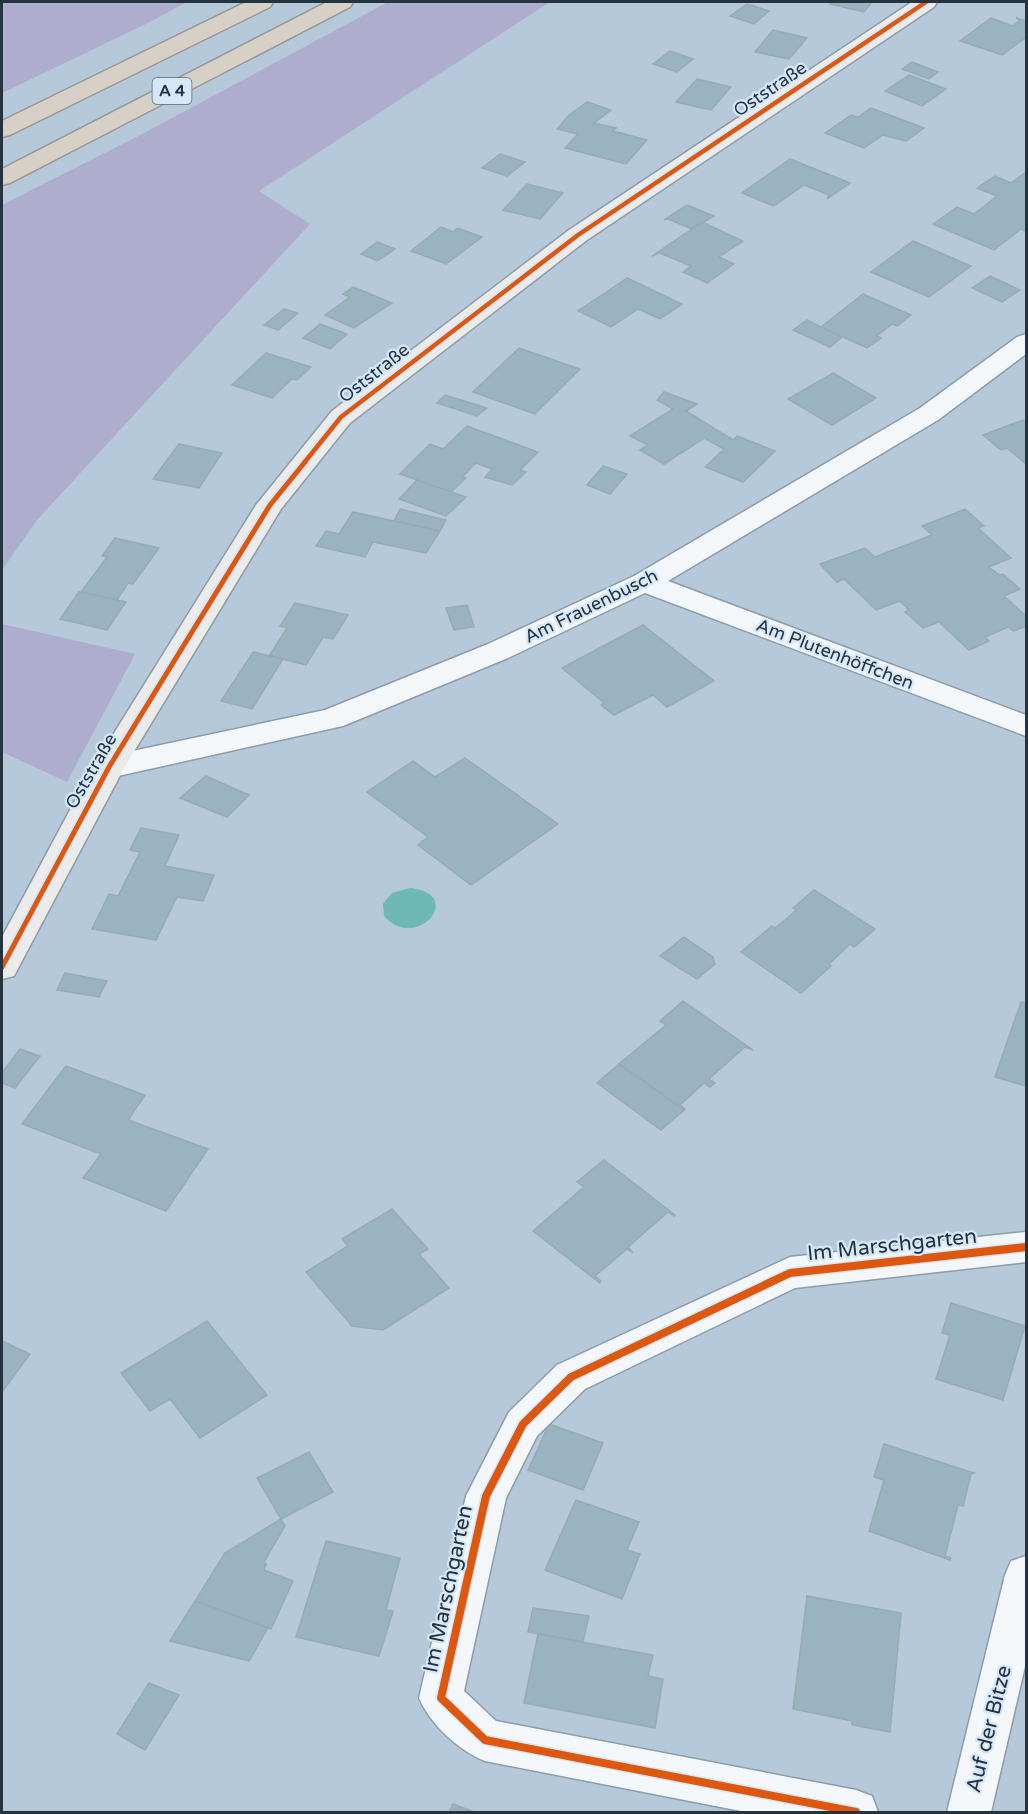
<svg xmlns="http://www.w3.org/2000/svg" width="1028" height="1814" font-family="'Varela Round',sans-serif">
<rect width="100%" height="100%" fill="#b5c9da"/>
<!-- green -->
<g fill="#afadce">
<polygon points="2,2 187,2 146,24 2,93"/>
<polygon points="388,2 550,2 259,191 310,224 37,520 2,570 2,205 146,132"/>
<polygon points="2,624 135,654 67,782 2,752"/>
</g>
<!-- water -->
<path fill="#6eb8b5" d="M410,888C467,894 416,953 384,916L383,904L392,893Z"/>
<!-- building -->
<g fill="#9ab3c1" stroke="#98aab5" stroke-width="1.5">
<polygon points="832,2 872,2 864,12 830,4"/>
<polygon points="747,4 769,11 754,24 730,16"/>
<polygon points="991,18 1013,26 1020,20 1016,18 1026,21 1026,37 1002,55 960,41"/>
<polygon points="773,30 807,38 789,59 755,52"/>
<polygon points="670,51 693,59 677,72 653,64"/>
<polygon points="912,62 938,72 929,79 902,69"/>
<polygon points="909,75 946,89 922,106 885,91"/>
<polygon points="697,79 731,87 711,110 676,102"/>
<polygon points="587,102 611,110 594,123 616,128 613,131 647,140 626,164 565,148 578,134 557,129 569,115"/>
<polygon points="871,108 924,128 906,141 883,135 864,148 825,133 851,115 858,117"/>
<polygon points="500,154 525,162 507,176 482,168"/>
<polygon points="790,159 850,183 827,199 829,195 804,185 774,206 742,193"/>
<polygon points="1026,172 1026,231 1021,229 994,250 933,224 957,207 974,214 997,196 977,188 995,176 1011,183"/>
<polygon points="527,184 563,193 540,219 503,210"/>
<polygon points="687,205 714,216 692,229 668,219 664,220"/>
<polygon points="702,222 743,241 719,257 734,264 707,283 683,272 691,266 660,253 652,256"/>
<polygon points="441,227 453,232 458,228 482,237 446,264 411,251"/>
<polygon points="913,241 971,266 929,297 871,272"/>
<polygon points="377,242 395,249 377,261 361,254"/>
<polygon points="990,276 1020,290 1002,302 972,288"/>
<polygon points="627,278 682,304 660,319 638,309 611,327 578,311"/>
<polygon points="353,287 392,303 354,328 325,315 350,297 343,294"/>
<polygon points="863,294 911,315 897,326 892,324 877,336 881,338 867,348 821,327"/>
<polygon points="284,309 298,313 278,330 264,325"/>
<polygon points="807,320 821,327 842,337 830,347 793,330"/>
<polygon points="320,324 347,334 330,349 303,338"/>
<polygon points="519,348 580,369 535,414 473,392"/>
<polygon points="266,353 311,367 297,380 292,379 272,398 232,385"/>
<polygon points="833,373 876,398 832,425 788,399"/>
<polygon points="664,392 697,404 686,411 733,440 737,436 775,451 743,482 705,467 724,449 704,438 664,464 640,450 648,445 630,436 673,409 657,400"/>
<polygon points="445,395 487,408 477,416 437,403"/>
<polygon points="1023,420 1026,422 1026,464 1007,448 1001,450 983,435"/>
<polygon points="467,426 538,452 520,470 526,472 512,485 485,477 492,469 476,463 462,477 466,478 451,492 400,474 430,444 443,449"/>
<polygon points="179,444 222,453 199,488 153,479"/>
<polygon points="603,466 627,474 610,494 587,485"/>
<polygon points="417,480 451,492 466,497 446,516 399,499"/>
<polygon points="400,509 446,520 440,531 394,521"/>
<polygon points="965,509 984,526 978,528 1011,558 989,567 999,575 1003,574 1020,589 1004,596 1026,616 1026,626 1014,631 1008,627 985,637 989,641 969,650 939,622 923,628 905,612 909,610 900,601 876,610 844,579 837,582 820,564 865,548 875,557 932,535 922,526"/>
<polygon points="353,512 394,521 440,531 426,553 373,542 365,557 316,546 326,531 339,534"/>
<polygon points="115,538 159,548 133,584 128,583 117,600 81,592 107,557 102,556"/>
<polygon points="79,592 81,592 126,602 107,630 60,619"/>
<polygon points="295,603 348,615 333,639 323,637 306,665 269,656 287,628 280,626"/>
<polygon points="467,605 474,627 454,630 446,608"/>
<polygon points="643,625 714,681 667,707 653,695 614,715 601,705 604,703 562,668"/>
<polygon points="253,652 283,659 252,709 221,701"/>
<polygon points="465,758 558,824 471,885 418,845 428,837 367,792 413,761 435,777"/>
<polygon points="206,776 249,795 227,817 180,798"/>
<polygon points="141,828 179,835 165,866 214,875 203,901 177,897 156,940 92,929 109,894 118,896 140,852 130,850"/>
<polygon points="814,890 875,929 854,947 850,944 829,964 831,966 801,993 741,952 772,926 775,928 797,910 793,908"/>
<polygon points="684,937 713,957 715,964 697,979 660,956"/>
<polygon points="65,973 107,981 99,997 57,990"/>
<polygon points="683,1001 753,1050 745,1047 709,1079 715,1083 710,1087 704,1083 680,1105 685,1109 684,1110 619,1064 666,1025 660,1021"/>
<polygon points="1021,1002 1026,1003 1026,1086 995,1077"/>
<polygon points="20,1049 40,1056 15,1088 2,1083 2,1073"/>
<polygon points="619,1064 684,1110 661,1130 597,1083"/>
<polygon points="66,1066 145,1095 128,1120 208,1149 166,1211 83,1178 101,1154 22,1124"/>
<polygon points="604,1160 675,1215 674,1216 668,1212 628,1247 633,1253 627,1249 595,1276 601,1281 600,1283 533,1231 584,1187 577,1182"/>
<polygon points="392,1209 428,1249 419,1254 449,1288 383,1330 352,1326 306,1272 348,1246 342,1239"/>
<polygon points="951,1303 1025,1326 1003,1400 936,1379 950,1335 942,1333"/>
<polygon points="207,1321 267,1395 200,1438 170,1399 150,1411 121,1373"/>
<polygon points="2,1341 30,1354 2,1392"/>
<polygon points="549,1424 603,1443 583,1490 528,1470"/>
<polygon points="884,1444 974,1473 971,1474 963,1506 958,1505 945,1556 951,1558 950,1560 869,1531 884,1480 874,1477"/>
<polygon points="309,1452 333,1492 281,1519 257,1478"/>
<polygon points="576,1500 639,1522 627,1550 640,1554 622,1599 545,1570"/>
<polygon points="281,1519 285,1526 264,1562 266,1564 264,1570 293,1581 271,1629 195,1601 225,1553"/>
<polygon points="326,1541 400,1558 386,1610 393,1611 379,1656 296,1637"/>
<polygon points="807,1596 901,1613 890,1732 852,1725 852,1721 793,1709"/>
<polygon points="195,1601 268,1628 249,1661 170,1641"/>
<polygon points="533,1608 589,1616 583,1642 528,1632"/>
<polygon points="538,1634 653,1655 648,1676 663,1679 655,1728 524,1703"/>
<polygon points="149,1683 179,1695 145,1750 117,1734"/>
<polygon points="453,1804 474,1812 449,1812"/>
</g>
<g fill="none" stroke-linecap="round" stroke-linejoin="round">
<!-- street casing -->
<g stroke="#8c9ca9" stroke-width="3">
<g id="street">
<polygon points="1026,334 1026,354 938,420 668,581 1026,715 1026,736 645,593 508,658 343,726 109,778 98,775 93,767 98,759 109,756 325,710 488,644 634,576 920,408 1017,337"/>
<path d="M1026,1232V1262L795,1288L585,1389L537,1436L506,1498L464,1691L496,1721L856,1790L872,1796L878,1812H746L485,1761C459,1751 430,1724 419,1698L466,1496L509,1412L557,1365L790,1257Z"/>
<polygon points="1026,1556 1026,1662 991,1812 947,1812 1005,1575 1011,1561"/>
</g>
</g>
<!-- secondary casing -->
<g stroke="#8c9ca9" stroke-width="3">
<polygon id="secondary" points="912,2 937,2 934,7 587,240 350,423 281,509 124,768 14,976 2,979 2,937 93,767 256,505 332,411 569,230"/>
</g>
<!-- highway casing -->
<g stroke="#969693" stroke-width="3">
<g id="highway">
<polygon points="246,2 273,2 270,7 10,135 2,137 2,121"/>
<polygon points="327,2 353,2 350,7 10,183 2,185 2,169"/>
</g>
</g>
<!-- street -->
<use href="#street" fill="#f4f7f9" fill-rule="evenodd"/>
<!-- secondary -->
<use href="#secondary" fill="#ebebea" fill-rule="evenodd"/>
<!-- highway -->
<use href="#highway" fill="#d6d0c7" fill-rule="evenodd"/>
<!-- cycleway-far2 casing -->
<g stroke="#d6e8f8" stroke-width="8">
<polyline id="cycleway-far2" points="304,463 341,417 578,235 926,2"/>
</g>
<!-- cycleway-far1 casing -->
<g stroke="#d6e8f8" stroke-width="9">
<polyline id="cycleway-far1" points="2,967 109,767 270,505 305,462"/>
</g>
<!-- cycleway casing -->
<g stroke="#d6e8f8" stroke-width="11">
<polyline id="cycleway" points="856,1812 485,1740 441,1698 486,1496 523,1424 571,1377 790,1273 1026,1247"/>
</g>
<!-- cycleway-far2 -->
<use href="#cycleway-far2" stroke="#de570f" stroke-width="4.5"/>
<!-- cycleway-far1 -->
<use href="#cycleway-far1" stroke="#de570f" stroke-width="5"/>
<!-- cycleway -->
<use href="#cycleway" stroke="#de570f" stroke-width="8"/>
</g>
<g text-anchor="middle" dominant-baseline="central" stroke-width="4.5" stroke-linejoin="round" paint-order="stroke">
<!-- shield labels -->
<rect fill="#d6e8f8" stroke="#596976" stroke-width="1.5" x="152.5" y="78" width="39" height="26" rx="4.5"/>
<g font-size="16" font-weight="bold" fill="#24333f">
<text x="172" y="91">A 4</text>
</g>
<!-- street labels -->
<g font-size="18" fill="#24333f" stroke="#d6e8f8">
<text transform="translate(770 89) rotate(-34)">Oststraße</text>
<text transform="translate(374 373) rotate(-38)">Oststraße</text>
<text transform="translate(591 606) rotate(-26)">Am Frauenbusch</text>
<text transform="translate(835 654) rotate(21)">Am Plutenhöffchen</text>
<text transform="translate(91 771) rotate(-60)">Oststraße</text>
</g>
<!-- near-street labels -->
<g font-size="21" fill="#24333f" stroke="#d6e8f8">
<text transform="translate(892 1245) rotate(-6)">Im Marschgarten</text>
<text transform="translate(448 1589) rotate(-78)">Im Marschgarten</text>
<text transform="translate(989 1729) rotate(-76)">Auf der Bitze</text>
</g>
</g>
<!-- border -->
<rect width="1028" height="1814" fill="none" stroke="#24333f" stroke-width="6"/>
</svg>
